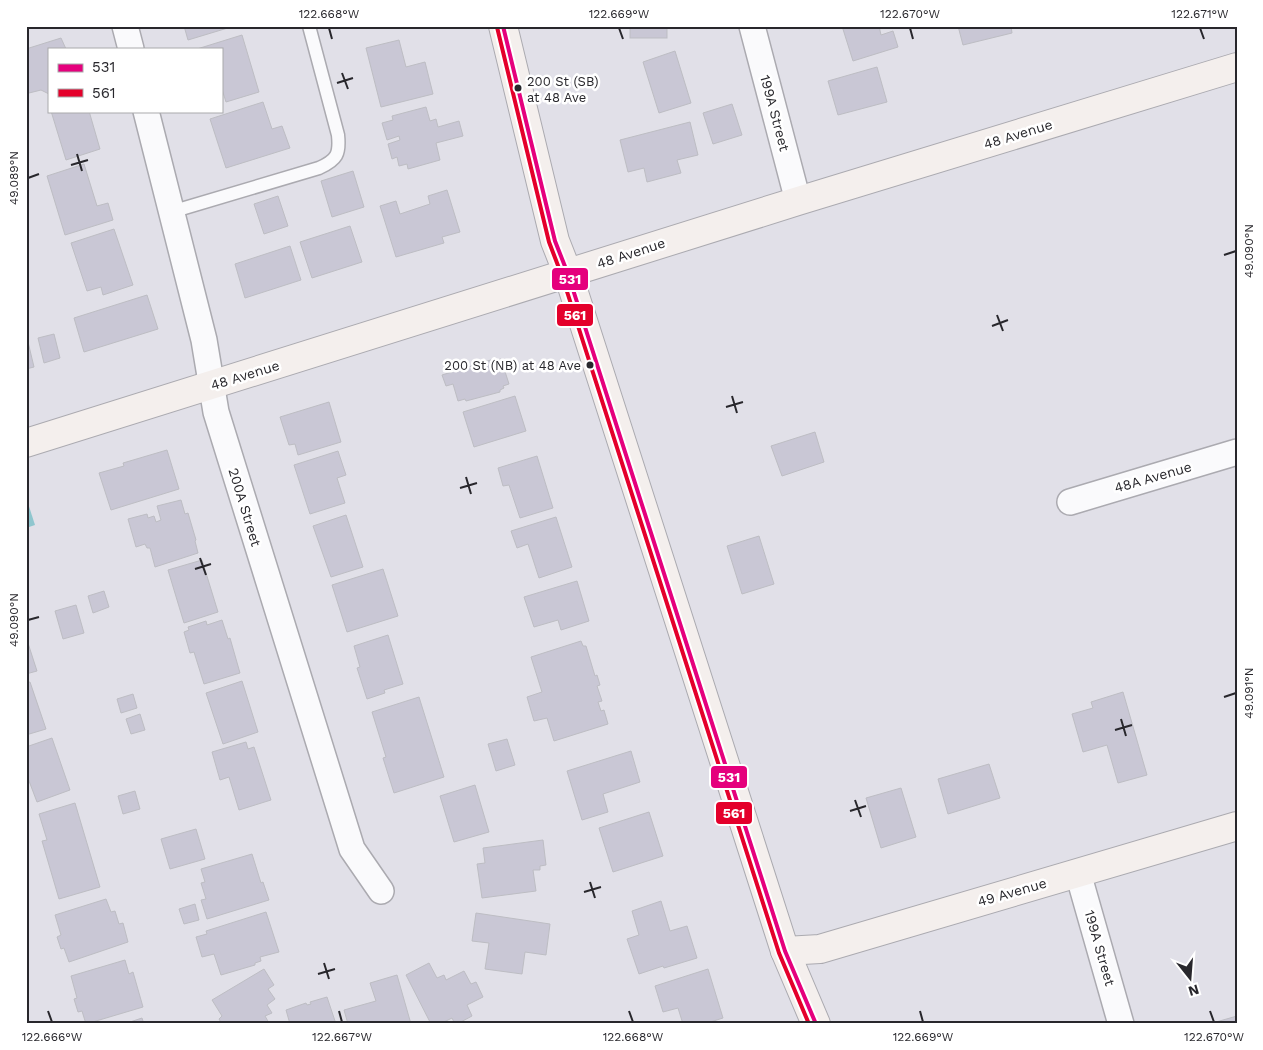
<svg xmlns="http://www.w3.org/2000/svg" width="1263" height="1050" font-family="'Work Sans',sans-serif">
<rect width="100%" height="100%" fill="#e1e0e8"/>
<!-- water -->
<polygon fill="#8fc6ce" points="26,497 35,525 26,528"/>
<!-- building -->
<g fill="#c9c7d5" stroke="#bdbdc3">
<polygon points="184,26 231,26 231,27 188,40"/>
<rect x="630" y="26" width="37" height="12"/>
<polygon points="842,26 879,26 881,35 893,31 898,47 853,61"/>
<polygon points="958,26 1011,26 1012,33 963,45"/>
<polygon points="242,35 259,92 226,102 221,86 221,49 197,49"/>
<polygon points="61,38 66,49 49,49 49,94 41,90 29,93 26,84 26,49"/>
<polygon points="399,40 406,67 425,62 433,94 381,107 366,48"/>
<polygon points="675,51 691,103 659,113 643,62"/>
<polygon points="877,67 887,102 838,115 828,81"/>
<polygon points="263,102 272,129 282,126 290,148 226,168 210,119"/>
<polygon points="732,104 742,135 713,144 703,113"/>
<polygon points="426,107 430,121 436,119 438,127 459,121 463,136 436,143 440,160 408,169 407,164 399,166 397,157 392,159 388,144 400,140 399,136 387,140 382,123 393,120 392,116"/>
<polygon points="51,111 89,111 100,149 66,160"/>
<polygon points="690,122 698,155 677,160 681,173 647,182 644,168 628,172 620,140"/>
<polygon points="84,164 97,206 108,203 113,220 65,235 47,176"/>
<polygon points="353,171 364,207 332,217 321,181"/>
<polygon points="447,190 460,232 442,237 444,243 396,257 380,206 396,201 400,214 430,204 428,196"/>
<polygon points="278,196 288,226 264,234 254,204"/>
<polygon points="350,226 362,262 312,278 300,242"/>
<polygon points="114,229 133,285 103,295 101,287 87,291 71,243"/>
<polygon points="290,246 301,280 245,298 235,264"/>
<polygon points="147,295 158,329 84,352 74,318"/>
<polygon points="54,334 60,358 44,363 38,338"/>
<polygon points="28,342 34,367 26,369 26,343"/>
<polygon points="494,359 494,361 501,359 509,384 503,386 504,388 500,390 500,392 466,401 465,399 458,401 453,384 446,386 442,375"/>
<polygon points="515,396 526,431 474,447 463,412"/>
<polygon points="329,402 341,442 298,455 295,444 289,445 280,417"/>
<polygon points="815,432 824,462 782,476 771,446"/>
<polygon points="167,450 179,489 111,510 99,473 124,466 123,463"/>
<polygon points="338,451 346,475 337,478 345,503 310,514 294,465"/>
<polygon points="537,456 553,508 520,518 509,485 503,486 498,468"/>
<polygon points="181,500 185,514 188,513 196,540 195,541 198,553 155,567 150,548 147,548 145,544 136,547 128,519 147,514 148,518 154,516 156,522 161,520 157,506"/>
<polygon points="346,515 363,567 331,577 313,526"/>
<polygon points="556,517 572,567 539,578 528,544 517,548 511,531"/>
<polygon points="759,536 774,584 742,594 727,546"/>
<polygon points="202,560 218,612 184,623 168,570"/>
<polygon points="383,569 398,616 347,632 332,585"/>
<polygon points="577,581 589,621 561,630 558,620 534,627 524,597"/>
<polygon points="104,591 109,607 93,613 88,596"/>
<polygon points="76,605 84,633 63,639 55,611"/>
<polygon points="222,620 228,639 230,638 240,673 204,684 194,652 190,653 184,632 189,630 188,627 206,621 207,625"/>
<polygon points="388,635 403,684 384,690 385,693 367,699 357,668 360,667 354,646"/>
<polygon points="26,637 37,671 26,674"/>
<polygon points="581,641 583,646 586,646 595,676 597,675 600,685 597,686 602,701 598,702 601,711 604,710 608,724 554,741 547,718 534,721 527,697 542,692 531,657"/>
<polygon points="242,681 258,732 223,744 206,693"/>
<polygon points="30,682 46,729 26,735 26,683"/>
<polygon points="1123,692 1147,775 1118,783 1107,745 1083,752 1072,714 1093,708 1091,702"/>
<polygon points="133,694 137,708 121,713 117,699"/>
<polygon points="419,697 444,777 394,793 383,758 386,757 372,712"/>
<polygon points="140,714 145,730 131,734 126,719"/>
<polygon points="52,738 70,790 37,802 26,773 26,747"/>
<polygon points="507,739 515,765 496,771 488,744"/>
<polygon points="246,742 248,749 254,747 271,800 239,810 229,777 220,780 212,752"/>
<polygon points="631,751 640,782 603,794 608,812 582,820 567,771"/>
<polygon points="989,764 1000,798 948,814 938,779"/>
<polygon points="475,785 489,832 454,842 440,796"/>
<polygon points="901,788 916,837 881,848 866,798"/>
<polygon points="135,791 140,809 123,814 118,796"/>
<polygon points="75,803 100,887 59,899 42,841 47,840 39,814"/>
<polygon points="649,812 663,856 613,872 599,828"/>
<polygon points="196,829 205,859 170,869 161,839"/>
<polygon points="543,840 546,865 540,866 540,870 533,870 536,891 482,898 477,864 485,863 483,848"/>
<polygon points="252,854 261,883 263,882 269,900 207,919 201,900 206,899 201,883 205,882 201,869"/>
<polygon points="106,899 111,912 115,911 119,924 123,923 128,942 69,962 64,948 61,949 57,937 61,935 55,915"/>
<polygon points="661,901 670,931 687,926 697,958 664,968 663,966 639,974 627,939 639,935 632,911"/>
<polygon points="195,904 199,920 184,924 179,909"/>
<polygon points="266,912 279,952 260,957 261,961 255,963 255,965 221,975 214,954 202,957 196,937 207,934 206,931"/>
<polygon points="476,913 550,924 546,955 525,952 522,974 485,969 489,943 472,941"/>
<polygon points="125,960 129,974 133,972 143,1007 86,1024 82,1011 78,1012 74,999 77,998 71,976"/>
<polygon points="429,963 437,978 444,975 446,980 464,971 471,984 476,982 483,997 467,1005 472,1016 457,1024 455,1024 452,1018 440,1024 431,1024 406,975"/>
<polygon points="264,969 274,985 268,989 275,999 267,1005 272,1013 265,1016 269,1023 222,1024 219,1019 222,1016 212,1000"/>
<polygon points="708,969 723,1018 704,1024 683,1024 678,1008 663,1012 655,986"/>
<polygon points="397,975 411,1024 348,1024 344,1010 376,1001 370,983"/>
<polygon points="327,997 336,1024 290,1024 286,1010 306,1003 307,1005 311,1004 310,1002"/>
<polygon points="1237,1016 1237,1024 1209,1024"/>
<polygon points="142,1018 144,1024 124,1024"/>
</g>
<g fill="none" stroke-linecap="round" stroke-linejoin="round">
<!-- lane casing -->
<g stroke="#abaab0" stroke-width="15">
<path id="lane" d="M171,212L319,168C337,160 340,154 338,135L309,26"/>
</g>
<!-- street casing -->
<g stroke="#abaab0" stroke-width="28">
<g id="street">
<polyline points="125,26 131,49"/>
<polyline points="752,26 798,201"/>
<polyline points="146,111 204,340 216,412 352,849 381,891"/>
<polyline points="1070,502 1237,452"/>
<polyline points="1078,873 1121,1024"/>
</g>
</g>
<!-- secondary casing -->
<g stroke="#abaab0" stroke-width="30">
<g id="secondary">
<polyline points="503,26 555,241 568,274 785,951 816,1024"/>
<polyline points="26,443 798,201 1237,67"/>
<polyline points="785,951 820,949 1237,826"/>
</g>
</g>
<!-- lane -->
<use href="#lane" stroke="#fafafc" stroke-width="12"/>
<!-- street -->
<use href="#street" stroke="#fafafc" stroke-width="25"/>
<!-- secondary -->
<use href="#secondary" stroke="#f4efed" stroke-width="28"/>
<!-- bus-1 casing -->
<g stroke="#fff" stroke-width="8">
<polyline id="bus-1" points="503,26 555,241 568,274 785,951 816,1024"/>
</g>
<!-- bus-2 casing -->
<g stroke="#fff" stroke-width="8">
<polyline id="bus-2" points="497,27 549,242 562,276 779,953 809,1024"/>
</g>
<!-- bus-1 -->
<use href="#bus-1" stroke="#e5007d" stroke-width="4"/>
<!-- bus-2 -->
<use href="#bus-2" stroke="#e4002b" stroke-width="4"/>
</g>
<!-- ticks -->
<path fill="none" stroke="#28272c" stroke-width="2" d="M329,28L332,39M619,28L623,39M910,28L913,39M1200,28L1204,39M342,73L348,89M337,83L353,78M77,154L82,171M71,165L88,160M28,178L39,174M1224,255L1236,251M997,315L1003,331M992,326L1008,320M732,396L737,413M726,407L743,402M466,477L471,494M460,488L477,483M200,558L206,575M195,569L211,564M28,620L39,617M1224,697L1236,693M1121,719L1126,736M1115,730L1132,725M855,800L861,817M850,811L866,806M590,882L595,898M584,892L601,887M324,963L329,979M318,974L335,969M48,1011L52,1022M339,1011L342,1022M629,1011L633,1022M920,1011L923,1022M1210,1011L1214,1022"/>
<!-- markers -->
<g fill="#28272c" stroke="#fff" stroke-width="2">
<circle cx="518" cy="88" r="4.5"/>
<circle cx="590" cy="365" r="4.5"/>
</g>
<g text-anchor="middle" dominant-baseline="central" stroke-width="5" stroke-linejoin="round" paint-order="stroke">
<!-- bus labels -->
<g font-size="13" fill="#28272c" stroke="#fff" text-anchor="start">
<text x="527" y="81">200 St (SB)<tspan x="527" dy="16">at 48 Ave</tspan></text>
<text x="581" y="365" text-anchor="end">200 St (NB) at 48 Ave</text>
</g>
<!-- street labels -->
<g font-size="14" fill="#28272c" stroke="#fff">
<text transform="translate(775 113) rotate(75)">199A Street</text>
<text transform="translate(1018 134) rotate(-17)">48 Avenue</text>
<text transform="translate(631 253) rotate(-18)">48 Avenue</text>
<text transform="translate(245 375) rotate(-17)">48 Avenue</text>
<text transform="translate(1153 477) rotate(-16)">48A Avenue</text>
<text transform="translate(245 507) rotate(73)">200A Street</text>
<text transform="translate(1012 892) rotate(-16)">49 Avenue</text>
<text transform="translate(1100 948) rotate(74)">199A Street</text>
</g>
</g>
<g stroke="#fff" stroke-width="2">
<rect x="551" y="267" width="38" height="24" rx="5" fill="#e5007d"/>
<rect x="556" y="303" width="38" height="24" rx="5" fill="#e4002b"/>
<rect x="710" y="765" width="38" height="24" rx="5" fill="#e5007d"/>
<rect x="715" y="801" width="38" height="24" rx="5" fill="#e4002b"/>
</g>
<g font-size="14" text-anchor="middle" font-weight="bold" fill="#fff">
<text x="570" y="284">531</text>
<text x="575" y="320">561</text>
<text x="729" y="782">531</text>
<text x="734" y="818">561</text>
</g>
<!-- border -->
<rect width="1263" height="1050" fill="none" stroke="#ffffff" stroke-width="55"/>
<!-- legend -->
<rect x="48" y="48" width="175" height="65" fill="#ffffff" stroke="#a9a9ab"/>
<rect x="58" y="64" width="25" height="8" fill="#e5007d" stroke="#a9a9ab"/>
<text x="92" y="72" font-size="15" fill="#28272c">531</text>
<rect x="58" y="89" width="25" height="8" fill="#e4002b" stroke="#a9a9ab"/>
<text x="92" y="98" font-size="15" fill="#28272c">561</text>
<!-- north arrow -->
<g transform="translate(1190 978) rotate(163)" stroke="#ffffff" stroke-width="4" paint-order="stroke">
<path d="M0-4L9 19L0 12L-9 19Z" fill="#28272c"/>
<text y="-8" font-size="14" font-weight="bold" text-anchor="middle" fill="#28272c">N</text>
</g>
<rect x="28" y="28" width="1208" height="994" fill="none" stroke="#28272c" stroke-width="2"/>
<g font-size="12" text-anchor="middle" fill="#28272c">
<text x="329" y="18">122.668°W</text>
<text x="619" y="18">122.669°W</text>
<text x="910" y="18">122.670°W</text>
<text x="1200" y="18">122.671°W</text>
<text transform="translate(14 178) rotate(-90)" y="4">49.089°N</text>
<text transform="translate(1249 251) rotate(-90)" y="4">49.090°N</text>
<text transform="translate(14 620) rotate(-90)" y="4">49.090°N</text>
<text transform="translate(1249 693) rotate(-90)" y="4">49.091°N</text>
<text x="52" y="1041">122.666°W</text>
<text x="342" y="1041">122.667°W</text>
<text x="633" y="1041">122.668°W</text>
<text x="923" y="1041">122.669°W</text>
<text x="1214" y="1041">122.670°W</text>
</g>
</svg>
